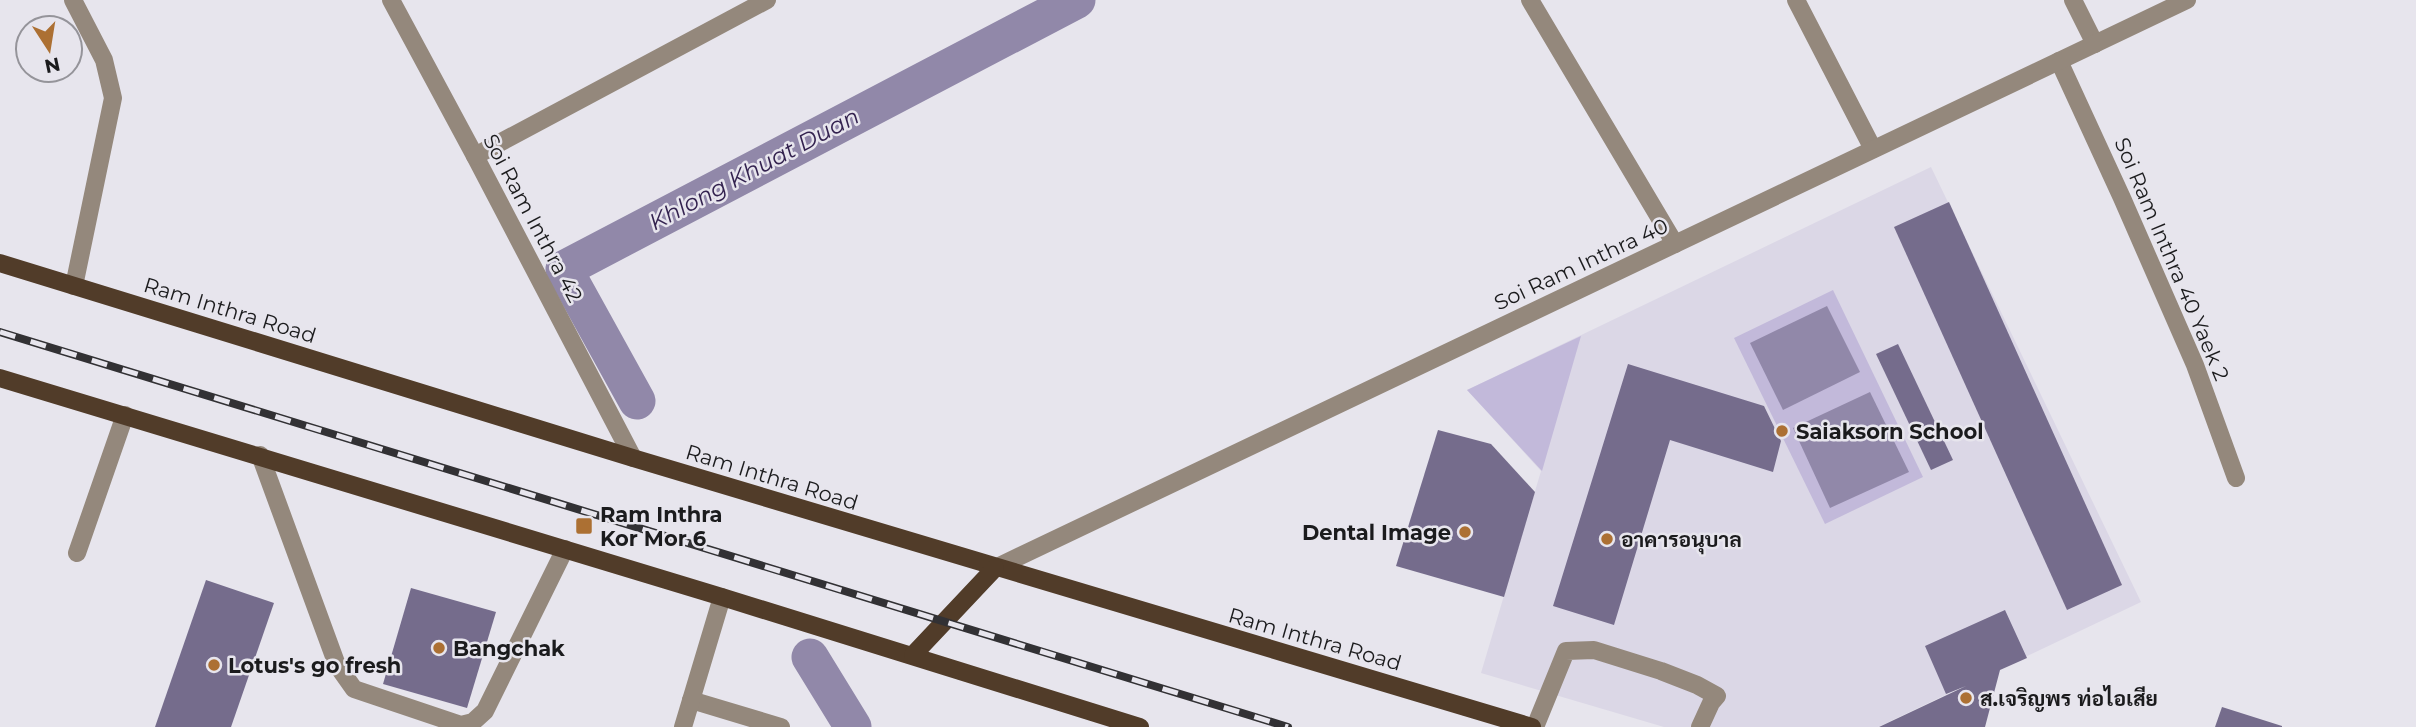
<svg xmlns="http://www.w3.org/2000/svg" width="2416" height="727" font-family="Montserrat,Sarabun,sans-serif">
<rect width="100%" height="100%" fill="#e7e5ed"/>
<!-- built -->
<polygon fill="#dbd7e6" points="1931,167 2141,602 1878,727 1664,727 1481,673 1541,471 1467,390"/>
<!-- green -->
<g fill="#c2b9da">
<polygon points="1833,290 1923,477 1825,524 1734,338"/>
<polygon points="1581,336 1542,471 1467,390"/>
</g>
<!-- water -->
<g fill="#9188a9">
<polygon points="1827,306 1860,372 1783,410 1750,343"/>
<polygon points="1870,392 1909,472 1830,508 1793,428"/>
</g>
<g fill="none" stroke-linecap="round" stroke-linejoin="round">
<!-- canal -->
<g stroke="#9188a9" stroke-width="37">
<polyline points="637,401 564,269 1077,0"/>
<polyline points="810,657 853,727"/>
</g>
</g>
<!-- building -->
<g fill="#756c8c">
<polygon points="1949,202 2122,585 2067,610 1894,227"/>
<polygon points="1898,344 1953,460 1931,470 1876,354"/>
<polygon points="1628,364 1764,406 1781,441 1773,472 1670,440 1614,625 1553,606"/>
<polygon points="1438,430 1491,444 1535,492 1504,597 1396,566"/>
<polygon points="206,580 274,603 231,727 155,727"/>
<polygon points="411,588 496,612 467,708 383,684"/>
<polygon points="2005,610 2027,658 2000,670 1985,727 1879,727 1966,686 1946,694 1925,646"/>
<polygon points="2222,707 2282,726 2282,727 2215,727"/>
</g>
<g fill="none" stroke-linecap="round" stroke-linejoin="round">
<!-- minor -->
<g stroke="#94887c" stroke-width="18">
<polyline points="73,0 104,60 113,98 74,286"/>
<polyline points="391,0 475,156 633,458"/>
<polyline points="1530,0 1675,244"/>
<polyline points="1796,0 1873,149"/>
<polyline points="2073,0 2095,44"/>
<polyline points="2059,61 2122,198 2195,365 2236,478"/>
<polyline points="475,156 767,0"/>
<polyline points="260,455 337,665 354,689 461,725 473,722 485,711 565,549"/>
<polyline points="77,553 125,415"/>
<polyline points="995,568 2187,0"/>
<polyline points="691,700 781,727"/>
<polyline points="683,727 722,597"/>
<polyline points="1535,727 1566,651 1594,650 1661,671 1697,685 1717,696 1711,703 1700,727"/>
</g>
<!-- major -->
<g stroke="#513c29" stroke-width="18">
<polyline points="0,263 633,458 1532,727"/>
<polyline points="0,378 722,597 1140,727"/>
<polyline points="913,655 995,568"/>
</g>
<!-- rail casing -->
<g stroke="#323134" stroke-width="8">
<polyline id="rail" points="0,332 1288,727"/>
</g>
<!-- rail -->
<use href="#rail" stroke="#e7e5ed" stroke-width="5" stroke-dasharray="16" stroke-linecap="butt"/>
</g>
<!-- markers -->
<g fill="#ac7033" stroke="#e7e5ed" stroke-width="2.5">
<circle cx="1782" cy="431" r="7"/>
<rect x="575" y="517" width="18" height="18" rx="3.5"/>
<circle cx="1465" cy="532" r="7"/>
<circle cx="1607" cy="539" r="7"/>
<circle cx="439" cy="648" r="7"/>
<circle cx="214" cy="665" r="7"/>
<circle cx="1966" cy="698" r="7"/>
</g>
<g text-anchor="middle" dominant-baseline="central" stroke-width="5" stroke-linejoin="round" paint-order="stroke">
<!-- street labels -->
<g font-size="21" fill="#1b1b1d" stroke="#e7e5ed">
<text transform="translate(533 218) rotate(62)">Soi Ram Inthra 42</text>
<text transform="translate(2172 259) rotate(67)">Soi Ram Inthra 40 Yaek 2</text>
<text transform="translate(1581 264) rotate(-25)">Soi Ram Inthra 40</text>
<text transform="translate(230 310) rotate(17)">Ram Inthra Road</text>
<text transform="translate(772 477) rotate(17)">Ram Inthra Road</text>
<text transform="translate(1315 639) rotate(16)">Ram Inthra Road</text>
</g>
<!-- poi labels -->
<g font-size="21" font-weight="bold" fill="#1b1b1d" stroke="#e7e5ed" text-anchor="start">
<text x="1796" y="431">Saiaksorn School</text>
<text x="600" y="514">Ram Inthra<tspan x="600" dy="24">Kor Mor 6</tspan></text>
<text x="1451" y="532" text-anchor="end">Dental Image</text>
<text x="1621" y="539">อาคารอนุบาล</text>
<text x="453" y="648">Bangchak</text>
<text x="228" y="665">Lotus's go fresh</text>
<text x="1980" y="698">ส.เจริญพร ท่อไอเสีย</text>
</g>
<!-- water labels -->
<g font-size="23" font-style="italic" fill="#33224f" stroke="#e7e5ed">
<text transform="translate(754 169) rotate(-28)">Khlong Khuat Duan</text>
</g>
</g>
<!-- north arrow -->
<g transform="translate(49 49) rotate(168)"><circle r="33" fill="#e7e5ed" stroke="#95949a" stroke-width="2"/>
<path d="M0-5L12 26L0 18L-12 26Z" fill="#ac7033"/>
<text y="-10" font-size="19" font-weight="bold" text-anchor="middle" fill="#1b1b1d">N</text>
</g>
</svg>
